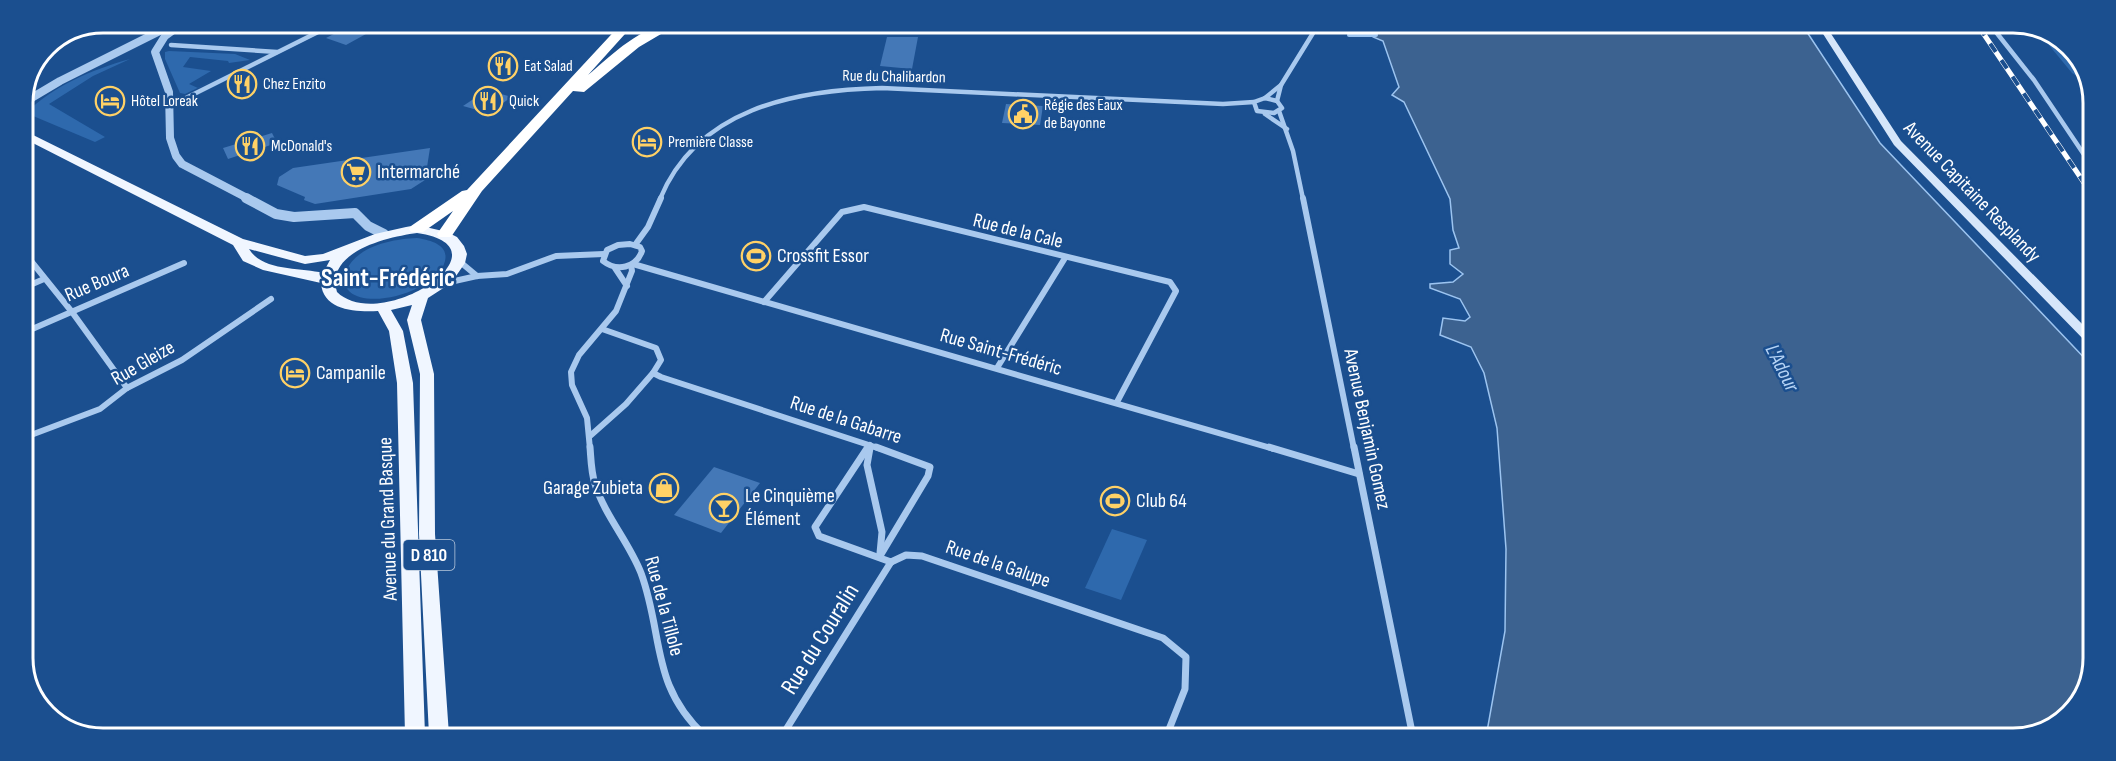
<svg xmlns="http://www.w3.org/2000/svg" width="2116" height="761" font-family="'Sofia Sans Condensed',sans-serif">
<rect width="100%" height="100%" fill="#1b4f8f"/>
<!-- green -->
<g fill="#2e69ad">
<polygon points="2034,27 2039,27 2077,54 2088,83 2072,73"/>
<polygon points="169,51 235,54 250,60 229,63 228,61 190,57 183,67 211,71 189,84 198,88 244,66 185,94 180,93 165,59 165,52"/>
<path d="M130,59L93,76L49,104L105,137L95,142L26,113C55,85 91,70 130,59Z"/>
<path d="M417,238C429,240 449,244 445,261C438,290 371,310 350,292C343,286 342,279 346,271C357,246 392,239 417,238Z"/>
<polygon points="1112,529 1147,540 1121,600 1085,588"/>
</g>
<!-- water -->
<polygon fill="#3c6290" stroke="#9cc4f0" stroke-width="1.5" points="1379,25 1803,26 1880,143 2091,365 2089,684 2062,722 2014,738 1486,737 1505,631 1506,549 1497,428 1484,373 1471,347 1440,335 1443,318 1465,321 1470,317 1460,299 1430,288 1430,284 1453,282 1463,274 1450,264 1450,250 1459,248 1453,230 1450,199 1404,102 1392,95 1399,87 1383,41 1373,37 1371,33 1379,31"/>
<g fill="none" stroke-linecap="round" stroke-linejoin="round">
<!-- stream -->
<g stroke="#9cc4f0" stroke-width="4">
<polyline points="1248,25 1292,30"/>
<polyline points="684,31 726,24"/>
<polyline points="1349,35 1376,35"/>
</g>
</g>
<!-- building -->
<g fill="#4478b7">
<polygon points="355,23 386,23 346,45 326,38"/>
<polygon points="887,37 918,37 912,69 880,66"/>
<polygon points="487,90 512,97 488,113 463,106"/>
<polygon points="1006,104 1043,106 1040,125 1002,123"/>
<polygon points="272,133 277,143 228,159 223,148"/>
<polygon points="430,148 425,180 411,189 315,204 304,200 305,197 277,185 279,177 293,168"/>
<polygon points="714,467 760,483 721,533 674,515"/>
</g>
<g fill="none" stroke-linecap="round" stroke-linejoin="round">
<!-- minor-far2 -->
<g stroke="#a9c9ee" stroke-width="4.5">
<polyline points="1992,27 2034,80 2093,168"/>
<polyline points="171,45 277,52"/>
<polygon points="1265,98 1277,101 1282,108 1274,113 1257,111 1254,102"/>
<polyline points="1265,98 1281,85"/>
<polyline points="1277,101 1281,85 1318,25"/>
<polyline points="170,106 336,23"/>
<polyline points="1279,111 1293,151 1303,199"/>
<polyline points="1265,114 1287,129"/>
<path d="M660,199C697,109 794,90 882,88L1223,104L1254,102"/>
</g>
<!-- minor-far1 -->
<g stroke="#a9c9ee" stroke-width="6">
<polyline points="1303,198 1354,449"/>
<path d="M630,244L640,247L642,251C636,268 617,272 603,261L607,250L618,245Z"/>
<polyline points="635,245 648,227 661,198"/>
<polyline points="23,251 72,312 127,388"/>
<polyline points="459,261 477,276"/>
<polyline points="633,264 1274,449"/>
<polyline points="615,268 627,286"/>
<polyline points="441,284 477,276 507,274 556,256 604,254"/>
<polyline points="23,288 44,279"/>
<polyline points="764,302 842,212 864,207 1170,282 1176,291 1117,402"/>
<polyline points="602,329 656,348 661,360 653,373 661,377 881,449"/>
<polyline points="23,333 184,263"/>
<polyline points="997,368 1065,258"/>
<polyline points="590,436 626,404 653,373"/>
<polyline points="23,438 100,409 127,388 182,360 271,299"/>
<polyline points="590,449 587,418 572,385 571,372 579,355 616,311 632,271 631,265"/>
<polyline points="867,449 870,445"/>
</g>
<!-- minor -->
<g stroke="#a9c9ee" stroke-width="7">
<path d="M590,447C591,459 591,472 595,484C605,516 629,542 641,573C664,636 650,685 705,736"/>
<polyline points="868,447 815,527 819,536 891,562"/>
<polyline points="876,447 930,467 928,476 880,556"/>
<polyline points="1269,447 1359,474"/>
<polyline points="1354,447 1413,737"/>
<polyline points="870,448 867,465 882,532 880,553"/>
<polyline points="891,562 906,555 922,556 1163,638 1186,657 1185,689 1166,737"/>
<polyline points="782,736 891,562"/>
</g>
<!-- tertiary-far1 -->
<g stroke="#a9c9ee" stroke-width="8">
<polyline points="183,23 165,36 155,52 169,92 170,138 176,156 182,164 249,199"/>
<polyline points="23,103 60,81 174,24"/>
</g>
<!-- tertiary -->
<polyline stroke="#a9c9ee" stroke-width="10" points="246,198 276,214 294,217 355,213 368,226 384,234"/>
<!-- secondary -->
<polygon fill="#d6e6fa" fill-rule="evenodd" points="1818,26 1826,26 1901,141 2092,334 2092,345 2088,344 1894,145"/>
<!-- primary -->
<path fill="#f0f6ff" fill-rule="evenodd" d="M23,130L243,239L305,256L323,254L375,234L406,227L417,225L447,232L457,237L464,246L467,254L465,263L456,276L445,287L428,298L421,320L434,374L435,534L449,735H429L419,534L420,374L407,320L412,305L391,310L403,331L413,383L425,735H405L397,383L389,331L378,311C356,312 323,311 321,283L263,270L243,261L233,245L23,138ZM417,233C515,247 381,335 337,292C325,251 388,237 417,233ZM249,249L305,264L330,260L323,273C301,267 263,272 249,249Z"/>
<!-- motorway -->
<path fill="#fff" fill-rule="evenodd" d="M621,24H634L588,75C613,54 644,22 678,24L639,47L584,92L573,91L482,191L451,237H439L437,234L453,211L423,232H411L409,229L411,226L462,191L467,190Z"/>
<!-- rail casing -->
<g stroke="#fff" stroke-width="5">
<polyline id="rail" points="1979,27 2093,196"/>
</g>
<!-- rail -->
<use href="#rail" stroke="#1b4f8f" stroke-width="4" stroke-dasharray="10" stroke-linecap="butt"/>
</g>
<!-- icons -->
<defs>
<g id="restaurant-ring" transform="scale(1.5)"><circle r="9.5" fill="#1b4f8f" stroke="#ffd166" stroke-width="1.5"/><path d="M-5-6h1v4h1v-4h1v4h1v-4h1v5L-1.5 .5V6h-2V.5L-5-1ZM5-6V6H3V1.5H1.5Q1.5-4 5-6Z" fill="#ffd166"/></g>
<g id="hotel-ring" transform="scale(1.5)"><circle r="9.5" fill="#1b4f8f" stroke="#ffd166" stroke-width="1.5"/><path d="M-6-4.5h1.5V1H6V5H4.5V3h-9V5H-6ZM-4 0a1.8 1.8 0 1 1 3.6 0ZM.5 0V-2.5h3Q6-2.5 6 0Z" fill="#ffd166"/></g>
<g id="civic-ring" transform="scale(1.5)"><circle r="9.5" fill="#1b4f8f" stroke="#ffd166" stroke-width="1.5"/><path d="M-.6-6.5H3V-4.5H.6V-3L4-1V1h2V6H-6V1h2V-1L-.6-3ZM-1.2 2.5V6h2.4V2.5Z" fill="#ffd166"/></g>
<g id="supermarket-ring" transform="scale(1.5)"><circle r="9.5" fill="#1b4f8f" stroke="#ffd166" stroke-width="1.5"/><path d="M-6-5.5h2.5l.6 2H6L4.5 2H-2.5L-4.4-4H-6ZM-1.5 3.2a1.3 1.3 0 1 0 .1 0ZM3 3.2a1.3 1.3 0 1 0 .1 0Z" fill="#ffd166"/></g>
<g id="stadium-ring" transform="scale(1.5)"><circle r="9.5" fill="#1b4f8f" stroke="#ffd166" stroke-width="1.5"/><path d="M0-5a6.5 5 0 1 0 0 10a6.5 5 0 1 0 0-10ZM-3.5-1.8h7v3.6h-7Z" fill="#ffd166"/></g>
<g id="shop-ring" transform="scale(1.5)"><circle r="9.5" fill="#1b4f8f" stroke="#ffd166" stroke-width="1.5"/><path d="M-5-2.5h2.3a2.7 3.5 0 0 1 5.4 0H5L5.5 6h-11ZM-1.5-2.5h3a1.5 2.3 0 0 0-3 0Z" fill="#ffd166"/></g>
<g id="bar-ring" transform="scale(1.5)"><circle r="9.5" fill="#1b4f8f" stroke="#ffd166" stroke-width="1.5"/><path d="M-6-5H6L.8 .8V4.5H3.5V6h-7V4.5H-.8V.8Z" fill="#ffd166"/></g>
</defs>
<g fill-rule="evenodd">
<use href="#restaurant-ring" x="503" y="66"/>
<use href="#restaurant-ring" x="242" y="84"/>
<use href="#hotel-ring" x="110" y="101"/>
<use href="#restaurant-ring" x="488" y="101"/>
<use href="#civic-ring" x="1023" y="114"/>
<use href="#hotel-ring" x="647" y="142"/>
<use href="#restaurant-ring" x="250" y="146"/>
<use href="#supermarket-ring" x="356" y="172"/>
<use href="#stadium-ring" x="756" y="256"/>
<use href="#hotel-ring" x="295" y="373"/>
<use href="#shop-ring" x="664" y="488"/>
<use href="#stadium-ring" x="1115" y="501"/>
<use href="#bar-ring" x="724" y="508"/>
</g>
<g text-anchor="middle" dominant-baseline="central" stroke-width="5" stroke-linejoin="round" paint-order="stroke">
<!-- far-poi labels -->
<g font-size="16" fill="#fff" stroke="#1b4f8f" text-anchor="start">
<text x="524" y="66">Eat Salad</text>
<text x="263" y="84">Chez Enzito</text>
<text x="131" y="101">Hôtel Loreak</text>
<text x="509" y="101">Quick</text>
<text x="1044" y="105">Régie des Eaux<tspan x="1044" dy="18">de Bayonne</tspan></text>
<text x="668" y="142">Première Classe</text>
<text x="271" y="146">McDonald's</text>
</g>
<!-- far-street labels -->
<g font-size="16" fill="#fff" stroke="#1b4f8f">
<text transform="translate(894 77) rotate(1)">Rue du Chalibardon</text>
</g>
<!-- shield labels -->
<rect fill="#1b4f8f" stroke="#bbcadd" stroke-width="1.5" x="403.5" y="540" width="51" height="30" rx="4.5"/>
<g font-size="18" font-weight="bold" fill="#fff">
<text x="429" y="555">D 810</text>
</g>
<!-- poi labels -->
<g font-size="20" fill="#fff" stroke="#1b4f8f" text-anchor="start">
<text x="377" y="172">Intermarché</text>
<text x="777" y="256">Crossfit Essor</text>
<text x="316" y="373">Campanile</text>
<text x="643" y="488" text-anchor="end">Garage Zubieta</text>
<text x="745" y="496">Le Cinquième<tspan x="745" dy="23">Élément</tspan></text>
<text x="1136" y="501">Club 64</text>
</g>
<!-- street labels -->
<g font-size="20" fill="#fff" stroke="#1b4f8f">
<text transform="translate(1972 192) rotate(46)">Avenue Capitaine Resplandy</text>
<text transform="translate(1018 231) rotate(14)">Rue de la Cale</text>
<text transform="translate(97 283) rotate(-23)">Rue Boura</text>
<text transform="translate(1001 352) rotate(16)">Rue Saint-Frédéric</text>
<text transform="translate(143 363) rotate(-30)">Rue Gleize</text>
<text transform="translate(846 420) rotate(18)">Rue de la Gabarre</text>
<text transform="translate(1367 429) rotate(78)">Avenue Benjamin Gomez</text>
<text transform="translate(388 519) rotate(-92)">Avenue du Grand Basque</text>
<text transform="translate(998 564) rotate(19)">Rue de la Galupe</text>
<text transform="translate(664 606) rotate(75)">Rue de la Tillole</text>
</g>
<!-- water labels -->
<g font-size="21" font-style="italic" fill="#b5d3f5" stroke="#1b4f8f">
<text transform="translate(1782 368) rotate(63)">L'Adour</text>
</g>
<!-- near-street labels -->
<g font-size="24" fill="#fff" stroke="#1b4f8f">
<text transform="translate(820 639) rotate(-58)">Rue du Couralin</text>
</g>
<!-- district labels -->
<g font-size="26" font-weight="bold" fill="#fff" stroke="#1b4f8f">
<text x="388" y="278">Saint-Frédéric</text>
</g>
</g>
<!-- crop -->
<path d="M0 0H2116V761H0ZM103 33H2013A70 70 0 0 1 2083 103V658A70 70 0 0 1 2013 728H103A70 70 0 0 1 33 658V103A70 70 0 0 1 103 33Z" fill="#1b4f8f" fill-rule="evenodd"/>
<path fill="none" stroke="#fff" stroke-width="3" d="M103 33H2013A70 70 0 0 1 2083 103V658A70 70 0 0 1 2013 728H103A70 70 0 0 1 33 658V103A70 70 0 0 1 103 33Z"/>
</svg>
